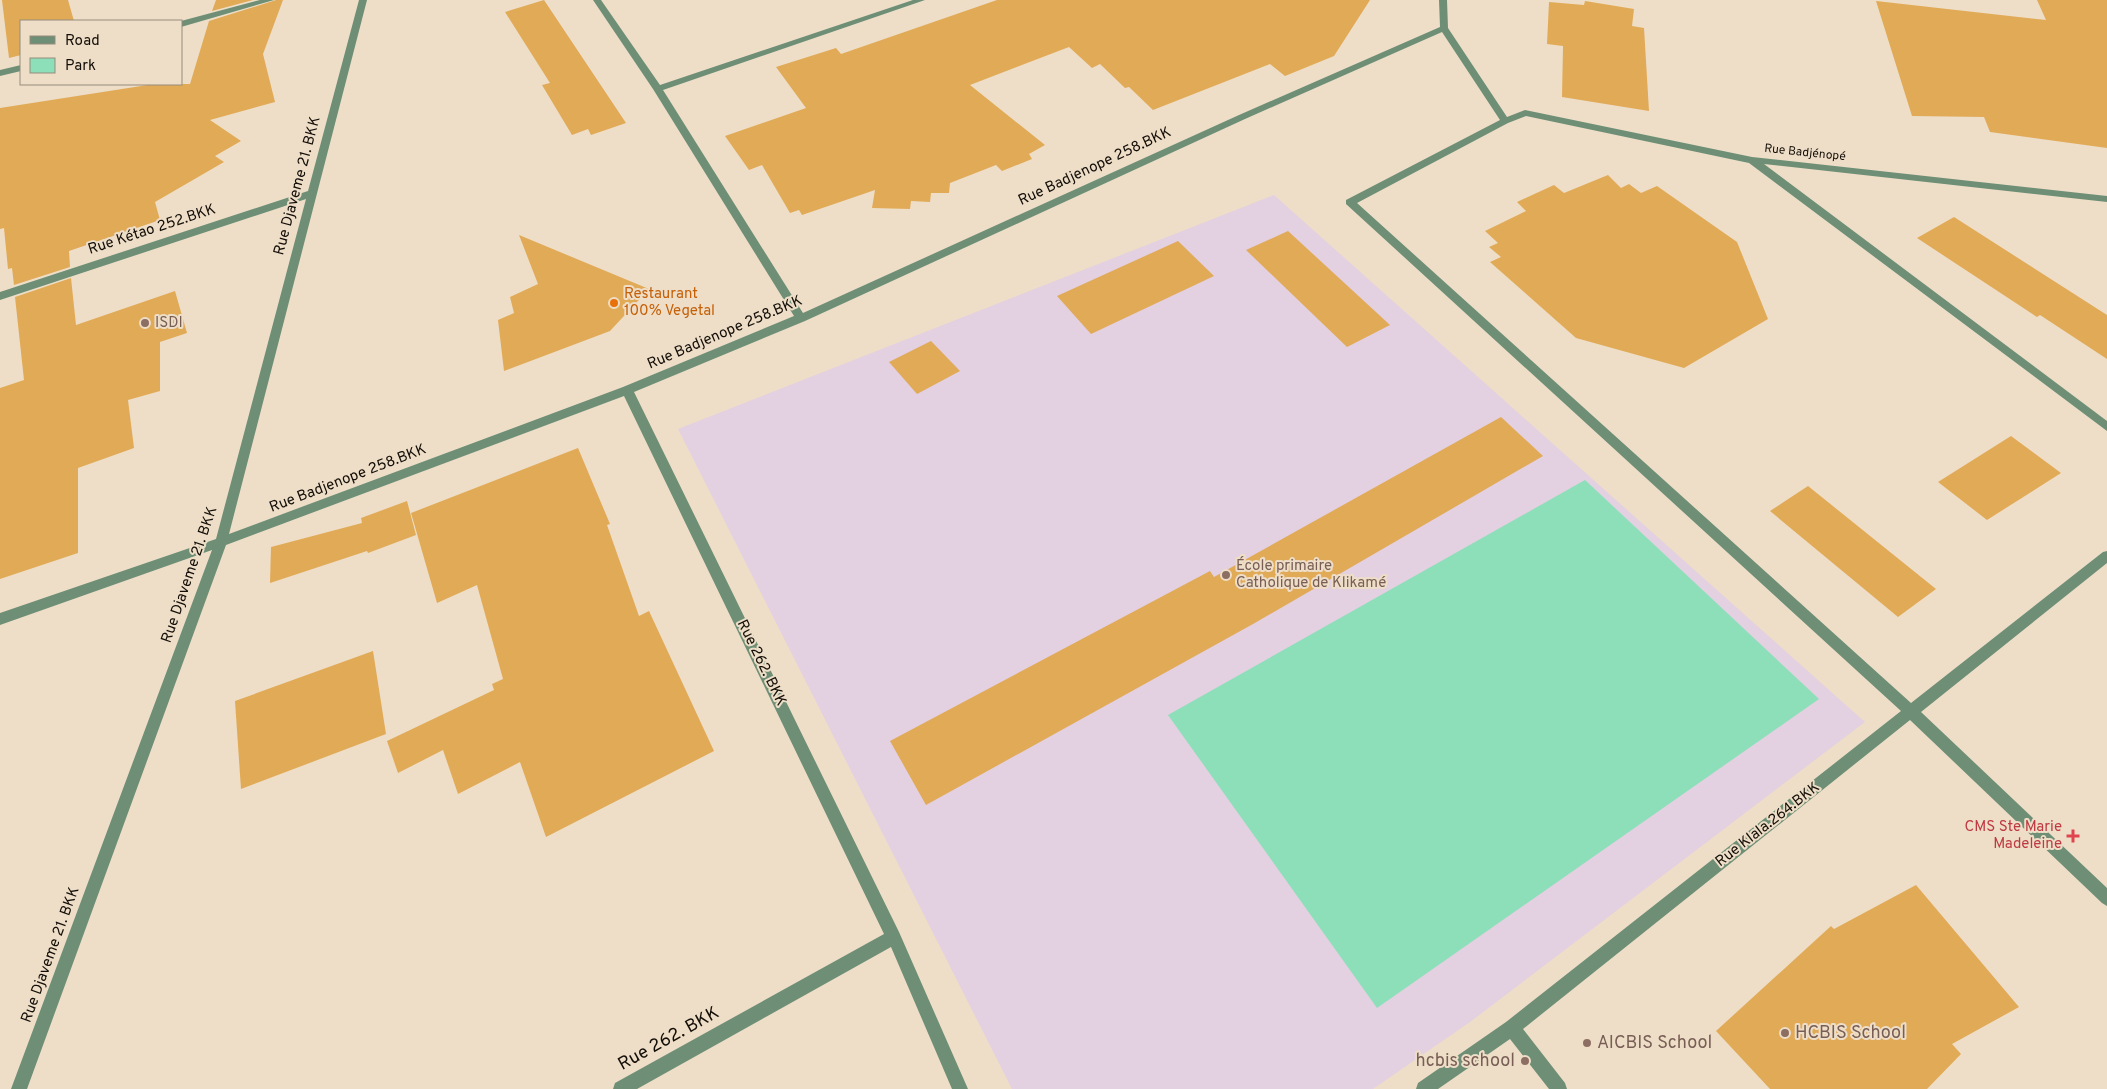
<svg xmlns="http://www.w3.org/2000/svg" width="2107" height="1089" font-family="Overpass,sans-serif">
<rect width="100%" height="100%" fill="#eedec8"/>
<!-- education -->
<polygon fill="#e3d0e0" points="1274,195 1865,722 1470,1022 1373,1089 1012,1089 678,429"/>
<!-- green -->
<polygon fill="#8cdfb9" points="1585,480 1819,699 1377,1008 1168,715"/>
<!-- building -->
<g fill="#e1aa57">
<polygon points="2,0 68,0 74,21 21,21 21,55 9,58"/>
<polygon points="216,0 253,0 212,11"/>
<polygon points="276,0 283,0 263,54 275,102 210,120 241,141 215,156 224,162 155,202 160,220 69,251 70,267 14,285 12,268 8,269 4,228 0,229 0,108 154,84 190,84 209,21"/>
<polygon points="544,0 626,123 591,135 588,129 572,135 542,85 550,83 505,12"/>
<polygon points="997,0 1370,0 1334,56 1285,76 1270,64 1153,110 1129,87 1125,88 1100,64 1092,68 1069,47 970,85 1045,145 1029,154 1032,159 1002,171 996,165 950,183 949,193 931,193 930,202 911,201 910,209 872,208 875,190 802,215 799,210 790,213 762,165 749,170 725,136 806,108 776,67 836,48 841,54"/>
<polygon points="2037,0 2107,0 2107,148 1990,132 1984,117 1912,116 1876,1 2046,20"/>
<polygon points="1585,1 1634,9 1632,26 1644,28 1649,111 1562,97 1563,46 1547,44 1549,2 1584,5"/>
<polygon points="1608,175 1621,188 1629,184 1641,193 1657,186 1737,242 1768,319 1684,368 1576,338 1490,262 1501,257 1489,247 1498,243 1485,231 1526,211 1517,202 1554,185 1564,193"/>
<polygon points="1954,217 2107,315 2107,359 2040,315 2037,317 1917,238"/>
<polygon points="1288,231 1390,325 1347,347 1246,250"/>
<polygon points="519,235 649,289 610,331 504,371 498,320 514,313 510,297 538,284"/>
<polygon points="1178,241 1214,276 1091,334 1057,296"/>
<polygon points="71,278 76,325 175,291 187,333 160,342 160,391 128,400 134,448 78,468 78,553 0,579 0,388 24,380 15,297"/>
<polygon points="931,341 960,371 917,394 889,362"/>
<polygon points="1501,417 1543,456 1253,624 926,805 890,741 1210,571 1214,577"/>
<polygon points="2011,436 2061,473 1987,520 1938,482"/>
<polygon points="578,448 610,524 607,525 639,616 649,611 714,751 546,837 520,762 458,794 443,750 398,773 387,741 494,690 492,684 503,679 477,585 437,603 411,513"/>
<polygon points="1808,486 1936,589 1898,617 1770,511"/>
<polygon points="407,501 416,535 368,553 367,551 270,583 271,547 362,523 361,518"/>
<polygon points="373,651 386,734 241,789 235,701"/>
<polygon points="1916,885 2019,1007 1952,1044 1961,1054 1927,1089 1770,1089 1716,1031 1831,926 1834,929"/>
</g>
<g fill="none" stroke-linecap="round" stroke-linejoin="round">
<!-- street -->
<g fill="#6e8f75" fill-rule="evenodd">
<polygon points="260,0 274,0 181,27 181,21"/>
<polygon points="359,0 367,0 229,534 623,387 794,316 653,89 593,0 601,0 660,85 913,0 925,0 663,90 803,313 1239,115 1440,27 1439,0 1447,0 1448,28 1507,117 1525,110 1752,157 2107,196 2107,202 1764,164 2107,421 2107,431 1749,163 1526,116 1508,123 1357,203 1911,703 2103,552 2107,551 2107,563 1921,712 2107,888 2107,906 2102,903 1910,720 1523,1029 1565,1083 1567,1089 1549,1089 1510,1039 1438,1089 1416,1089 1418,1083 1506,1022 1901,711 1346,204 1346,200 1500,120 1442,32 1245,119 805,321 634,392 899,932 968,1089 952,1089 891,947 637,1089 613,1089 615,1083 884,934 624,396 226,545 27,1089 11,1089 212,550 0,625 0,613 216,539 306,199 0,300 0,292 308,191"/>
<polygon points="21,65 21,71 0,76 0,70"/>
</g>
</g>
<!-- markers -->
<circle fill="#e8710a" stroke="#eedec8" stroke-width="2" cx="614" cy="303" r="5"/>
<g fill="#8d6e63" stroke="#eedec8" stroke-width="2">
<circle cx="145" cy="323" r="5"/>
<circle cx="1226" cy="575" r="5"/>
<circle cx="1785" cy="1033" r="5"/>
<circle cx="1587" cy="1043" r="5"/>
<circle cx="1525" cy="1061" r="5"/>
</g>
<path fill="#e0444e" stroke="#eedec8" stroke-width="2" d="M2070.5 828.5h5v5h5v5h-5v5h-5v-5h-5v-5h5z"/>
<g text-anchor="middle" dominant-baseline="central" stroke-width="4" stroke-linejoin="round" paint-order="stroke">
<!-- far-street labels -->
<g font-size="12" fill="#130e07" stroke="#eedec8">
<text transform="translate(1805 153) rotate(6)">Rue Badjénopé</text>
</g>
<!-- street labels -->
<g font-size="15" fill="#130e07" stroke="#eedec8">
<text transform="translate(1095 167) rotate(-25)">Rue Badjenope 258.BKK</text>
<text transform="translate(298 186) rotate(-75)">Rue Djaveme 21. BKK</text>
<text transform="translate(152 230) rotate(-18)">Rue Kétao 252.BKK</text>
<text transform="translate(725 333) rotate(-23)">Rue Badjenope 258.BKK</text>
<text transform="translate(348 479) rotate(-21)">Rue Badjenope 258.BKK</text>
<text transform="translate(190 575) rotate(-71)">Rue Djaveme 21. BKK</text>
<text transform="translate(761 663) rotate(64)">Rue 262. BKK</text>
<text transform="translate(1768 825) rotate(-38)">Rue Klala.264.BKK</text>
<text transform="translate(51 955) rotate(-70)">Rue Djaveme 21. BKK</text>
</g>
<!-- food labels -->
<g font-size="15" fill="#c56008" stroke="#eedec8" text-anchor="start">
<text x="624" y="294">Restaurant<tspan x="624" dy="17">100% Vegetal</tspan></text>
</g>
<!-- education labels -->
<g font-size="15" fill="#785e54" stroke="#eedec8" text-anchor="start">
<text x="155" y="323">ISDI</text>
<text x="1236" y="566">École primaire<tspan x="1236" dy="17">Catholique de Klikamé</tspan></text>
</g>
<!-- health labels -->
<g font-size="15" fill="#be3a42" stroke="#eedec8" text-anchor="end">
<text x="2062" y="827">CMS Ste Marie<tspan x="2062" dy="17">Madeleine</tspan></text>
</g>
<!-- near-education labels -->
<g font-size="18" fill="#785e54" stroke="#eedec8" text-anchor="start">
<text x="1795" y="1033">HCBIS School</text>
<text x="1597" y="1043">AICBIS School</text>
<text x="1515" y="1061" text-anchor="end">hcbis school</text>
</g>
<!-- near-street labels -->
<g font-size="18" fill="#130e07" stroke="#eedec8">
<text transform="translate(669 1039) rotate(-29)">Rue 262. BKK</text>
</g>
</g>
<!-- legend -->
<rect x="20" y="20" width="162" height="65" fill="#eedec8" stroke="#968b7b"/>
<rect x="30" y="36" width="25" height="8" fill="#6e8f75" stroke="#968b7b"/>
<text x="65" y="45" font-size="15" fill="#130e07">Road</text>
<rect x="30" y="58" width="25" height="15" fill="#8cdfb9" stroke="#968b7b"/>
<text x="65" y="70" font-size="15" fill="#130e07">Park</text>
</svg>
